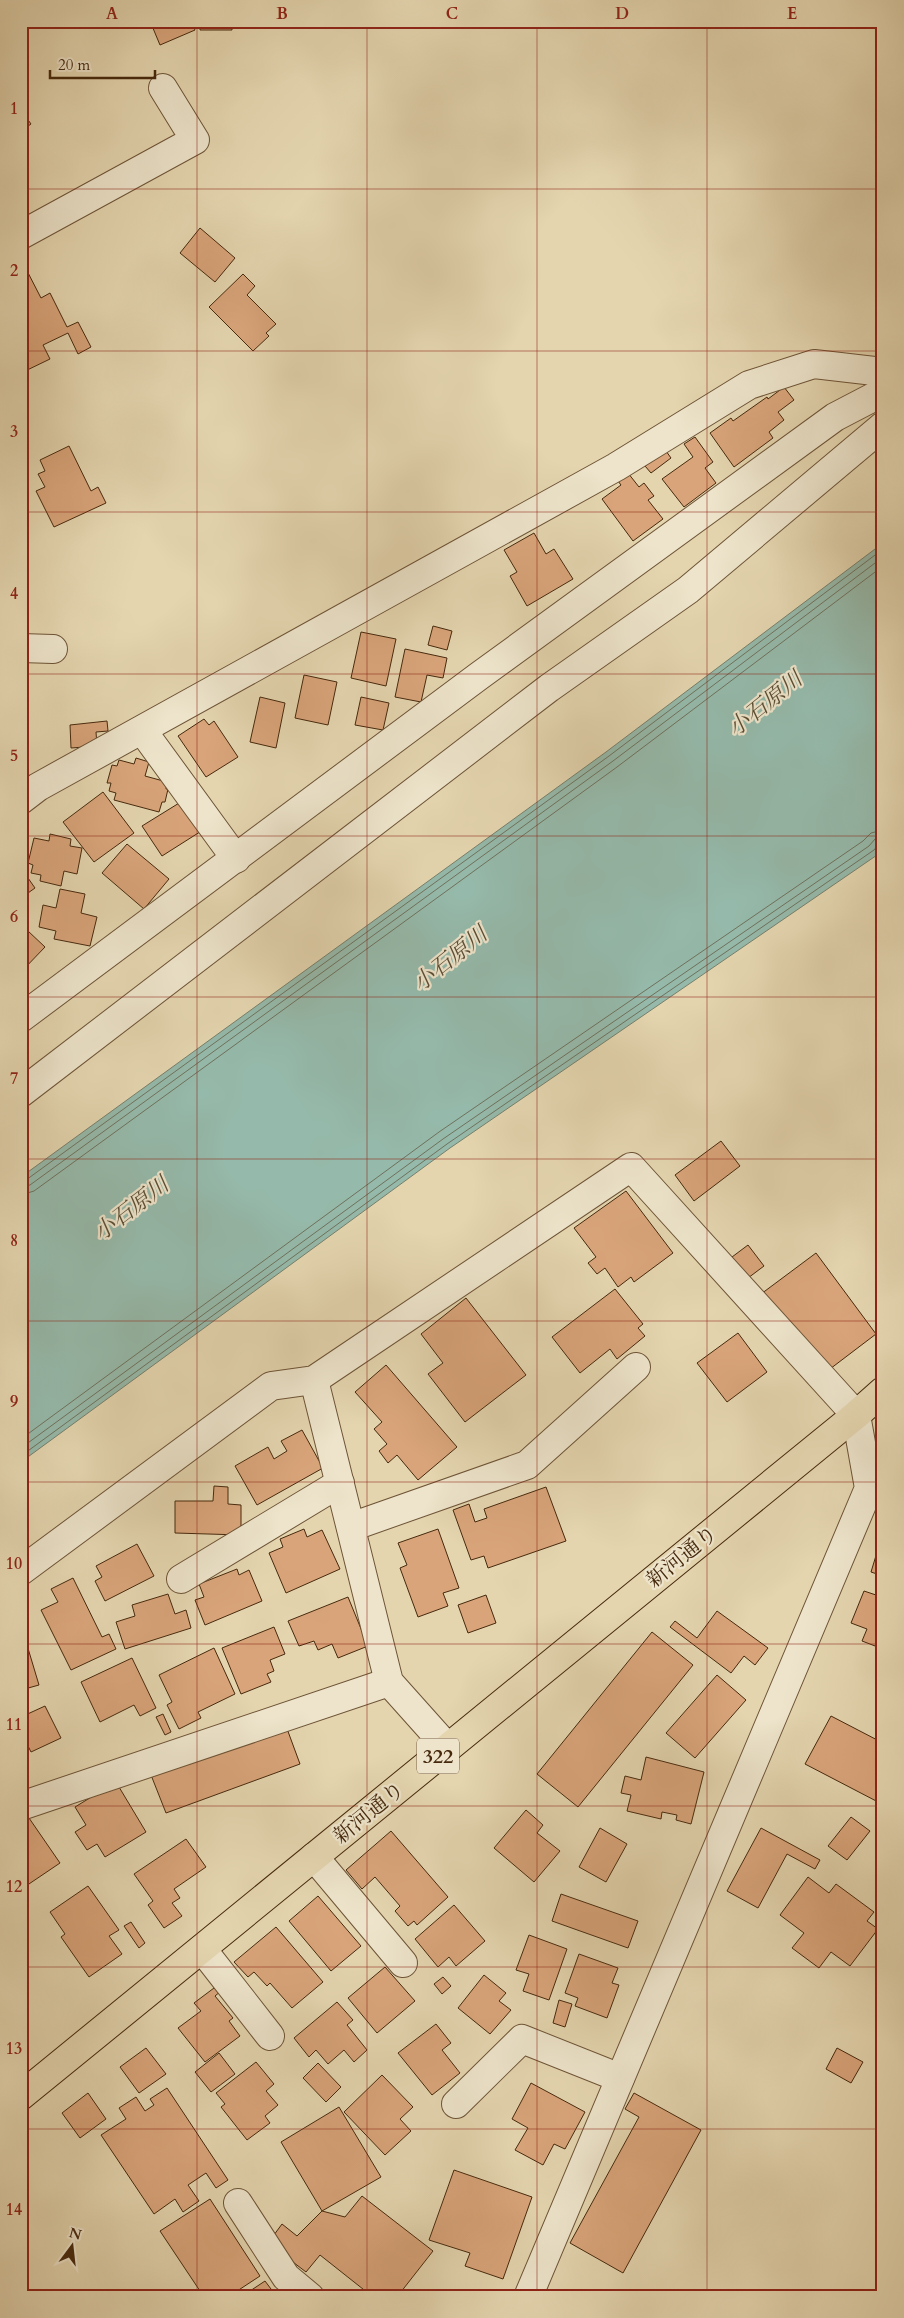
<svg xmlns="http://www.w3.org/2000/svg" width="904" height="2318" font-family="Cardo,'Noto Serif JP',serif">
<rect width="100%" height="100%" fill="#e4d5af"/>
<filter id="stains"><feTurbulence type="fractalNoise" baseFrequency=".004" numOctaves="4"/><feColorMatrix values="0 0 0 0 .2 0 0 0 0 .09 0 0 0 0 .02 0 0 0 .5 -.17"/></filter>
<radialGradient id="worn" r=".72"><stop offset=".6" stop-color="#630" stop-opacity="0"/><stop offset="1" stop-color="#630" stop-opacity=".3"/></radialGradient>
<!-- water -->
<polygon fill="#95b9aa" stroke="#757f6b" points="883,543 883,835 880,853 450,1148 21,1462 21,1177 606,752"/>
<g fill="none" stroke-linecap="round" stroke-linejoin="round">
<!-- shore -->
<g stroke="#6e715c" stroke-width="1">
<polyline points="21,1181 26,1180 609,756 883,549"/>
<polyline points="21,1187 30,1185 613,761 883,557"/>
<polyline points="21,1195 34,1191 617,767 883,566"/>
<polyline points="21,1439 439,1132 863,841 871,833 883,830"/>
<polyline points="21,1448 443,1139 869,846 875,839 883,838"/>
<polyline points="21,1456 447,1144 874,850 878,845 883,844"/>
</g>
</g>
<!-- building -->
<g fill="#d9a47a" stroke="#46290d">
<polygon points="150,21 191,21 195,30 160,45"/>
<polygon points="200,21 266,21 266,22 232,22 232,30 200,30"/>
<polygon points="21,110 31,124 21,131"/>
<polygon points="200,228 235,258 215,282 180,253"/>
<polygon points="24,265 41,298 50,293 67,327 78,322 91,347 78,354 68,333 43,345 50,359 21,373 21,267"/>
<polygon points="243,274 255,286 247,295 276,324 266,333 269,336 253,351 209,307"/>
<polygon points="784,387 794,400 778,412 784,420 769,432 773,438 734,467 710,433 731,418 733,421 767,397 768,399"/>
<polygon points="695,437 713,462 705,468 716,483 684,507 662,479 693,457 684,444"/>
<polygon points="69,446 91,491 98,487 106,503 54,527 36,491 45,487 38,474 45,471 40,460"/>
<polygon points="666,451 671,458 651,473 645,466"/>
<polygon points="628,473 639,487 644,483 654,496 648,500 663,519 633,541 602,499 621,485 618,481"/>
<polygon points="534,533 546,554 554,549 573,579 527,606 510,576 517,572 504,550"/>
<polygon points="433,626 452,631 447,650 428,645"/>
<polygon points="361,632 396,639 386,686 351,678"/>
<polygon points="405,649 447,658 443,678 427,675 421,702 395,697"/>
<polygon points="304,675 337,682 328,725 295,718"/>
<polygon points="260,697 285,703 276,748 250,742"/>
<polygon points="361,697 389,703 383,730 355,725"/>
<polygon points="204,719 209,725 214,721 238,757 206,777 178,736"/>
<polygon points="107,721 108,731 96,732 97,746 71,748 70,725"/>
<polygon points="136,758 149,762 145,776 167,782 166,789 168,789 165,802 162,802 159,812 114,800 116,793 109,791 111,783 107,783 112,765 117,766 119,760 134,764"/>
<polygon points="103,792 134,833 94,862 63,822"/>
<polygon points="184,800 203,830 162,856 142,826"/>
<polygon points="50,834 71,839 70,846 82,848 77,874 64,871 61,886 40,881 41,875 31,873 33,865 28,863 34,838 49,841"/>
<polygon points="127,844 169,879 144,909 102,873"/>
<polygon points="21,868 35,888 21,898"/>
<polygon points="60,889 85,894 81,913 97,917 90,946 54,939 56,931 39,927 43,905 56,908"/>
<polygon points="28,931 45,947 21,972 21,938"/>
<polygon points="721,1141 740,1166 694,1201 675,1175"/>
<polygon points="626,1191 673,1253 634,1282 631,1277 618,1287 605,1268 597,1274 588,1263 596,1257 574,1228"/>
<polygon points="748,1245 764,1266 748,1278 732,1257"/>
<polygon points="816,1253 876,1334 826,1372 761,1294"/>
<polygon points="615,1289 643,1324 638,1328 645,1336 617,1359 610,1349 580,1373 552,1337"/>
<polygon points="466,1298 526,1375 465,1422 428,1374 443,1363 421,1334"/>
<polygon points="738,1333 767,1372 727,1402 697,1363"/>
<polygon points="386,1365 457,1447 418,1480 397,1455 388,1463 379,1451 387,1444 374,1429 382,1422 355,1392"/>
<polygon points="302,1430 323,1468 257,1505 235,1466 268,1447 274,1459 287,1451 281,1441"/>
<polygon points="214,1486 228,1487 228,1504 241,1505 241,1535 175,1533 175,1501 213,1501"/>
<polygon points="546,1487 566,1541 488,1568 484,1556 471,1560 453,1510 469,1504 475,1522 487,1518 484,1509"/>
<polygon points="304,1529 307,1537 322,1530 340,1569 286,1593 269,1553 283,1547 280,1539"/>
<polygon points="438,1529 459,1588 443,1593 448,1606 418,1617 400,1568 407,1565 398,1543"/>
<polygon points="137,1544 154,1576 105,1601 95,1581 102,1577 96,1566"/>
<polygon points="878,1549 883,1550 883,1576 871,1572"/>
<polygon points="237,1569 239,1575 249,1570 262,1601 205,1625 195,1600 204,1597 199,1584"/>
<polygon points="73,1578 102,1637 109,1634 116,1649 71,1670 41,1610 58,1602 51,1589"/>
<polygon points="881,1583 883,1583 883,1649 862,1641 867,1629 851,1623 864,1591 876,1595"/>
<polygon points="168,1594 175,1614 186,1610 191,1628 125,1649 116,1622 135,1616 132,1605"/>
<polygon points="486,1595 496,1623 468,1633 458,1605"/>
<polygon points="348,1597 368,1646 338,1658 332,1644 318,1650 314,1641 299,1646 288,1621"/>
<polygon points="717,1611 768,1648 755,1665 744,1656 731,1673 670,1627 675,1621 697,1638"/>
<polygon points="274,1627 285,1654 270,1660 274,1671 267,1674 271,1682 241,1694 222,1648"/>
<polygon points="652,1632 693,1665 578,1807 537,1774"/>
<polygon points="21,1635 24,1635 39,1685 21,1690"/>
<polygon points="214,1648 235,1694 198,1712 201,1718 179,1729 167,1705 172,1702 159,1675"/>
<polygon points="132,1658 156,1708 140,1716 134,1705 100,1722 81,1682"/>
<polygon points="717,1675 746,1700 695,1758 666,1733"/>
<polygon points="45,1706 61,1738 31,1752 21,1732 21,1717"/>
<polygon points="163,1714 171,1732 165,1735 156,1717"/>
<polygon points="831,1716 883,1743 883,1799 880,1803 805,1764"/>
<polygon points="286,1726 300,1764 166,1813 151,1775"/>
<polygon points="646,1757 704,1772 691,1824 676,1820 677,1815 662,1812 661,1819 627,1811 631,1795 621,1793 625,1776 641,1780"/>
<polygon points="116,1782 146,1832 105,1857 97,1844 87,1850 75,1832 86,1825 75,1807"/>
<polygon points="526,1810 543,1825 537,1833 560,1851 534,1882 494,1848"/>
<polygon points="851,1817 870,1831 847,1860 828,1846"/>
<polygon points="29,1818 60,1863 23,1888 21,1885 21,1823"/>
<polygon points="600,1828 627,1844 606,1882 579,1867"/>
<polygon points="761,1828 820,1860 815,1869 787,1854 758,1908 727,1891"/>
<polygon points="391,1831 448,1897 417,1925 414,1921 408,1926 395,1911 400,1906 375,1877 362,1889 346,1870"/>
<polygon points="186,1839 206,1867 174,1889 180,1898 172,1903 182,1916 164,1928 148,1905 153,1901 134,1874"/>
<polygon points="808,1877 829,1893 836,1884 874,1912 867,1921 878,1929 850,1966 831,1952 819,1968 792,1948 804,1933 780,1915"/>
<polygon points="88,1886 119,1930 109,1936 122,1954 89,1977 61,1937 65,1934 50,1912"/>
<polygon points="561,1894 638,1921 628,1948 552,1921"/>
<polygon points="318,1896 361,1946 331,1971 289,1921"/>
<polygon points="454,1905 485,1941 456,1966 449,1957 438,1967 415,1939"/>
<polygon points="131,1922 145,1943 139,1948 124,1926"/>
<polygon points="276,1927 323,1982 292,2008 270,1983 267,1986 254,1972 248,1977 234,1962"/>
<polygon points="529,1935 567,1949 549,2000 523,1991 529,1974 516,1970"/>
<polygon points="579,1954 618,1968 612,1983 619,1985 607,2018 575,2006 578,1998 565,1993"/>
<polygon points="385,1967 415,2001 377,2033 348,1998"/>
<polygon points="484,1975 506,1993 499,2001 511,2010 490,2034 458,2008"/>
<polygon points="443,1977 451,1986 442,1994 434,1984"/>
<polygon points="218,1985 221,1991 215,1996 233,2018 229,2021 240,2036 205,2062 178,2028 201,2011 194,2003"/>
<polygon points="559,2000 572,2004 565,2027 553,2023"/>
<polygon points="337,2002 353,2020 347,2025 367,2050 354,2062 344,2050 328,2064 316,2050 309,2057 294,2038"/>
<polygon points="436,2024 451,2043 442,2050 460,2073 432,2095 398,2053"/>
<polygon points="146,2048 166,2074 139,2093 120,2067"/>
<polygon points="837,2048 863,2062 851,2083 826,2069"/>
<polygon points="219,2053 235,2074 211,2092 195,2072"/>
<polygon points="256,2062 274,2084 266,2091 278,2105 265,2116 270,2123 247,2140 221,2107 225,2104 216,2093"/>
<polygon points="318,2063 341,2087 326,2102 303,2078"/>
<polygon points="382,2075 413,2107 400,2119 411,2131 385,2155 344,2112"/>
<polygon points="531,2083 585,2112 565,2149 554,2144 543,2165 515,2150 528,2128 512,2119"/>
<polygon points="167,2088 228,2180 216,2188 206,2173 188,2185 199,2201 183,2212 175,2199 154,2214 101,2135 126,2119 119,2108 136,2097 145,2111 154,2105 150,2099"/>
<polygon points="88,2093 106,2119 80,2138 62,2113"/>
<polygon points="634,2093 701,2130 623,2273 570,2243 639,2117 625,2109"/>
<polygon points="339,2107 381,2177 322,2211 281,2142"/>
<polygon points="454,2170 532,2197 503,2279 465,2266 470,2253 429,2240"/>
<polygon points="362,2196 433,2251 397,2297 373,2297 320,2255 306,2272 268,2243 282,2224 297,2236 322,2211 345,2217"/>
<polygon points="210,2199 260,2276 228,2297 204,2297 160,2231"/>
<polygon points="265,2281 277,2297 241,2297"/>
</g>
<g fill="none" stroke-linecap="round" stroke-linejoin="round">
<!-- minor casing -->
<g stroke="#6e5436" stroke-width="30">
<g id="minor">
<polyline points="21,235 195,140 163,88"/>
<polyline points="21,648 53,649"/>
<polyline points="142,730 236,859"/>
<polyline points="21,800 38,787 616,467 749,385 814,364 883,372"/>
<polyline points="21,1018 479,676 835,417 883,392"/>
<polyline points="21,1093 549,688 688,590 883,426"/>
<polyline points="314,1380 389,1682 448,1748"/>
<polyline points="351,1527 527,1465 636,1367"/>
<polyline points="21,1571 271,1386 314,1380 631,1167 856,1415"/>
<polyline points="181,1579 340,1483"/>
<polyline points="21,1806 389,1682"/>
<polyline points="314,1857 403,1963"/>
<polyline points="202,1949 270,2036"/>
<polyline points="456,2104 522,2039 620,2078"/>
<polyline points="238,2203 286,2277 310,2297"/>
</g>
</g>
<!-- tertiary casing -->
<g stroke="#6e5436" stroke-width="30">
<polyline id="tertiary" points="528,2297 869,1488 856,1415"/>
</g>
<!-- trunk casing -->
<g stroke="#46290d" stroke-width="30">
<polyline id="trunk" points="21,2096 856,1415 883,1391"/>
</g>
<!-- minor -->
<use href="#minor" stroke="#ede4cb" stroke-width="28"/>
<!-- tertiary -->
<use href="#tertiary" stroke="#ede4cb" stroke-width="28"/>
<!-- trunk -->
<use href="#trunk" stroke="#e4d5af" stroke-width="28"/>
</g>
<!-- grid -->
<path fill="none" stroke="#8f2418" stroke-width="1" stroke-opacity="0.55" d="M197,21V2297M367,21V2297M537,21V2297M707,21V2297M21,189H883M21,351H883M21,512H883M21,674H883M21,836H883M21,997H883M21,1159H883M21,1321H883M21,1482H883M21,1644H883M21,1806H883M21,1967H883M21,2129H883"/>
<g text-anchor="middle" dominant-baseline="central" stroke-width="4.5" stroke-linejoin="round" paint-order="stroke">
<!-- shield labels -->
<rect fill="#ede4cb" stroke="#786146" stroke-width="1" x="417" y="1738.5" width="42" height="35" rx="4"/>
<g font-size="20" font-weight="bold" fill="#46290d">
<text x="438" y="1756">322</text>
</g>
<!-- street labels -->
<g font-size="21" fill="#46290d" stroke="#ede4cb">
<text transform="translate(682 1557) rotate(-39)">新河通り</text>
<text transform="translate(369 1813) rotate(-39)">新河通り</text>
</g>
<!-- water labels -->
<g font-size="22" font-style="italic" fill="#5a4d34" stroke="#ede4cb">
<text transform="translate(765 704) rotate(-39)">小石原川</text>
<text transform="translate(450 959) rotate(-39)">小石原川</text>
<text transform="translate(131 1209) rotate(-38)">小石原川</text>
</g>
</g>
<!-- margin -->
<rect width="904" height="2318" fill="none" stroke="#e4d5af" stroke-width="55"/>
<!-- north arrow -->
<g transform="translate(72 2246) rotate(15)" stroke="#ede4cb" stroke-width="4" paint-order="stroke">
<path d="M0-4L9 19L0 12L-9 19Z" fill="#46290d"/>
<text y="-8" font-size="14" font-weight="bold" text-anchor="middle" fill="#46290d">N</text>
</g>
<!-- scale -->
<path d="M50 70v8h105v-8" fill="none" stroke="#46290d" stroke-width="2.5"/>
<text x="58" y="70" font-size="15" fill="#46290d" stroke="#ede4cb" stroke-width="4" paint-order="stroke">20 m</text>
<rect x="28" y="28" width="848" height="2262" fill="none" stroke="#8f2418" stroke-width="2"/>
<g font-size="16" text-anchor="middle" font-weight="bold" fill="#8f2418">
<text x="112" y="19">A</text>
<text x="282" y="19">B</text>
<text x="452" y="19">C</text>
<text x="622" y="19">D</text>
<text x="792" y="19">E</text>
<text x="14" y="114">1</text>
<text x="14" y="276">2</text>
<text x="14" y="437">3</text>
<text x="14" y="599">4</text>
<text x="14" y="761">5</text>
<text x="14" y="922">6</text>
<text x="14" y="1084">7</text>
<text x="14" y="1246">8</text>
<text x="14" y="1407">9</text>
<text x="14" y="1569">10</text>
<text x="14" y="1730">11</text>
<text x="14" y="1892">12</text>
<text x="14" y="2054">13</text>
<text x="14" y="2215">14</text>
</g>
<rect width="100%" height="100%" filter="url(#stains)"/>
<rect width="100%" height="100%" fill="url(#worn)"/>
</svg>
